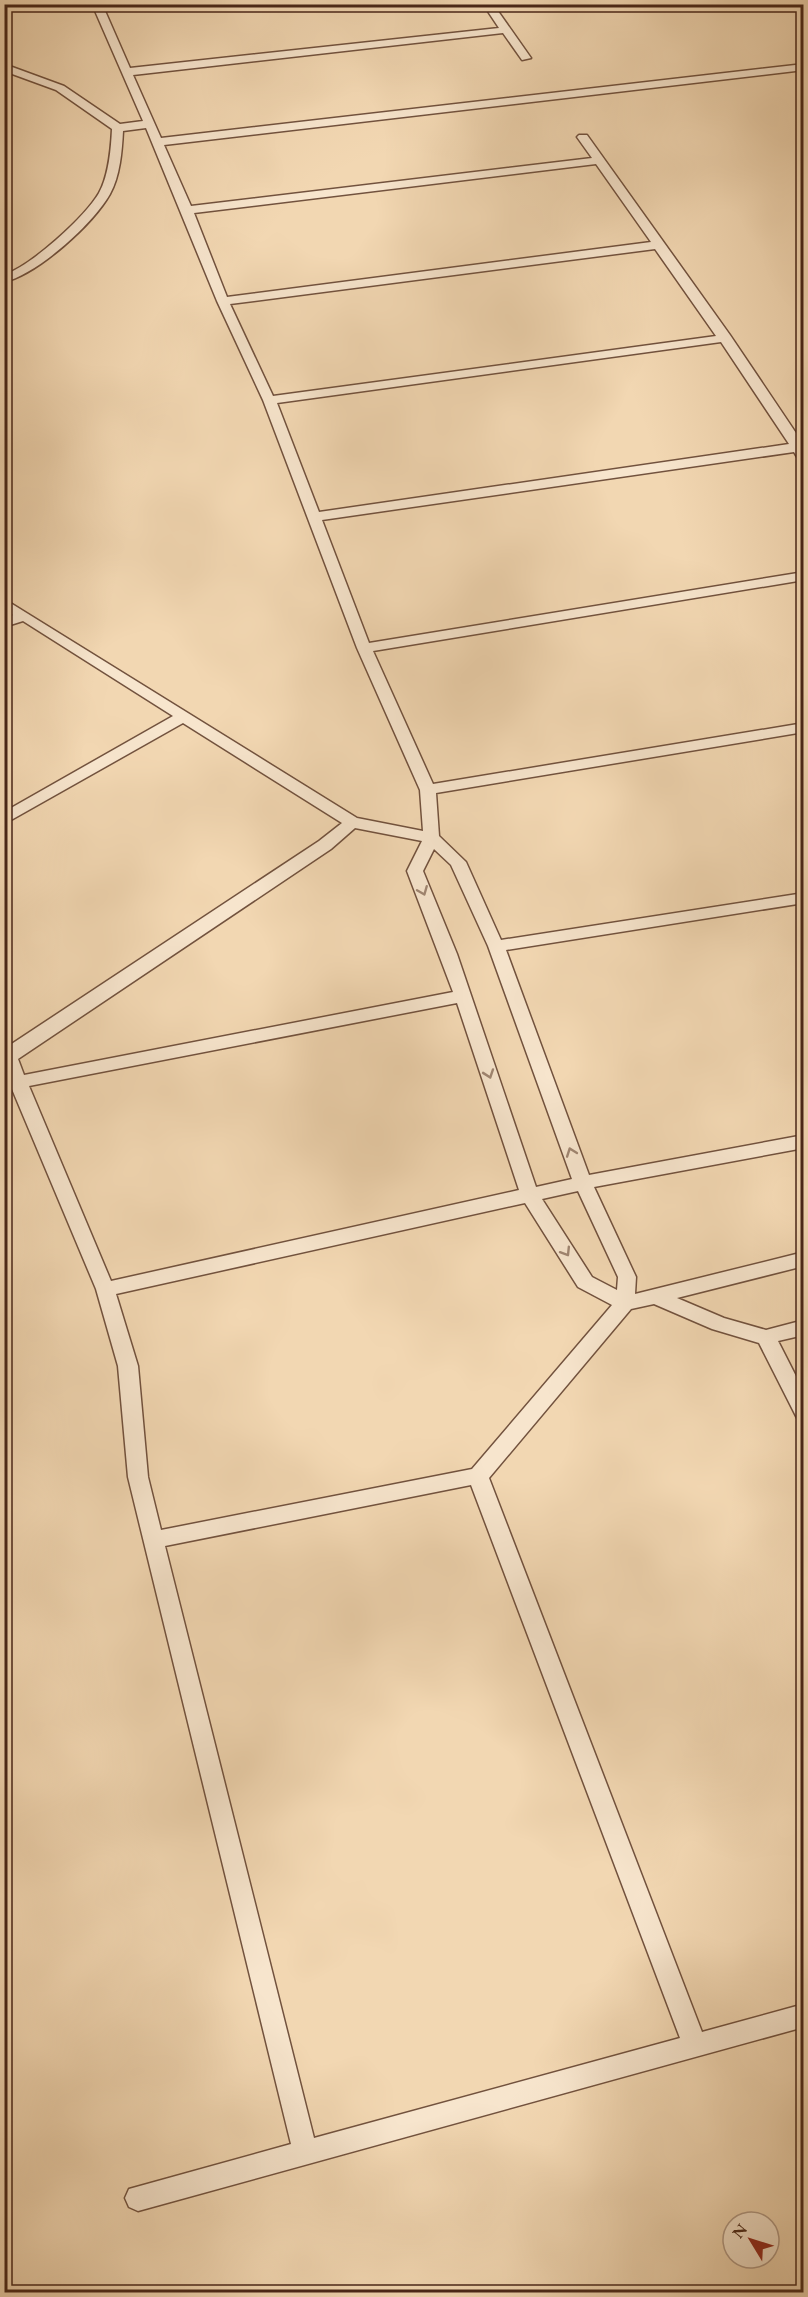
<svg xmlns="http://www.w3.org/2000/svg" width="808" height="2297" font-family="'EB Garamond',serif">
<rect width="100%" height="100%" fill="#f2d7b2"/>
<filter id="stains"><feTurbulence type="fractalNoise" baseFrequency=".00333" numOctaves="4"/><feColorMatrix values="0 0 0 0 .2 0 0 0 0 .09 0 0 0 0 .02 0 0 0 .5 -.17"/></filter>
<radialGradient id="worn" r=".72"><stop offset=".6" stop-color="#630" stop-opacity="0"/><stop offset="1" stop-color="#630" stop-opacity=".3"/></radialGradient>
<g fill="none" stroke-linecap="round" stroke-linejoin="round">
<!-- service casing -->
<g stroke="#72523e" stroke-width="3">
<g id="service">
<polygon points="4,4 36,4 4,10"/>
<path d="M92,4H102L130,68L499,28L483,4H493L531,58L522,60L503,33L133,75L161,138L804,64V70L164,145L191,206L592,158L577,137L579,135H587L730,335L804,445L802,458L797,457L794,452L322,520L369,643L804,572V580L373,651L433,784L804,723V732L436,793L439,836L466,862L501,940L804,893V903L506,950L589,1175L804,1135V1148L594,1187L636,1277L635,1294L804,1252V1266L677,1298L724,1318L766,1330L804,1320V1335L778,1341L804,1392V1420L797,1418L759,1343L712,1329L654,1304L631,1309L489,1478L702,2032L804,2004V2027L138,2211L129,2207L125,2198L129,2189L291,2144L128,1477L118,1366L96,1289L4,1070V1049L319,841L342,823L183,723L4,824V812L173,716L23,621L4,627V618L13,615L4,610V599L357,818L423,831L420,790L357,648L263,400L217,301L146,128L123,131C122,151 120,176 110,194C93,224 38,274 4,282V275C31,266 85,217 99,193C109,175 111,149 112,129L56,90L4,71V64L64,86L120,124L143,121ZM596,164L651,242L227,297L194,213ZM655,249L716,336L273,396L230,304ZM721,342L789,444L319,512L277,403ZM355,828L422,841L407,871L453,992L24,1075L18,1059L331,849ZM434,849L451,865L488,946L572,1179L536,1187L457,954L423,871ZM457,1003L519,1190L111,1281L29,1086ZM578,1191L618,1277L617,1290L592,1277L542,1199ZM525,1203L578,1287L612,1305L472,1469L161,1530L148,1477L138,1366L116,1294ZM471,1485L680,2038L314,2138L165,1546Z"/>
</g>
</g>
<!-- service -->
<use href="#service" fill="#f7e5cd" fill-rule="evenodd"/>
</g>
<!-- one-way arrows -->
<defs><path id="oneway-chevron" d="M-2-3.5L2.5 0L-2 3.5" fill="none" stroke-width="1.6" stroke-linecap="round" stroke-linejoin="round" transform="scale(1.5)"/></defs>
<g stroke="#a08672">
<use href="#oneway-chevron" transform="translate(423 891) rotate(68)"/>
<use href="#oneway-chevron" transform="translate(489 1074) rotate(71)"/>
<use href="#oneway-chevron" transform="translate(571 1152) rotate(-110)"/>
<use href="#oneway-chevron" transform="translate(566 1252) rotate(58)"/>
</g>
<!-- margin -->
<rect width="808" height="2297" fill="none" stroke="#f2d7b2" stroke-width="24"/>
<rect x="6" y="6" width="796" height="2285" fill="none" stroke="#482618" stroke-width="3"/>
<rect x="12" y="12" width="784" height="2273" fill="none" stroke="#482618" stroke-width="1.5"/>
<!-- north arrow -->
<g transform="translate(751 2240) rotate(308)"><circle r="28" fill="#f7e5cd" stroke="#b19985" stroke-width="1.5"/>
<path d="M0-4.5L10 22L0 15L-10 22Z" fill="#8f2418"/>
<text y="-9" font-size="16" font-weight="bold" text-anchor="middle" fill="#482618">N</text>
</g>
<rect width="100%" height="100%" filter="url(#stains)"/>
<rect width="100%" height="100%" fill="url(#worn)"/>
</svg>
